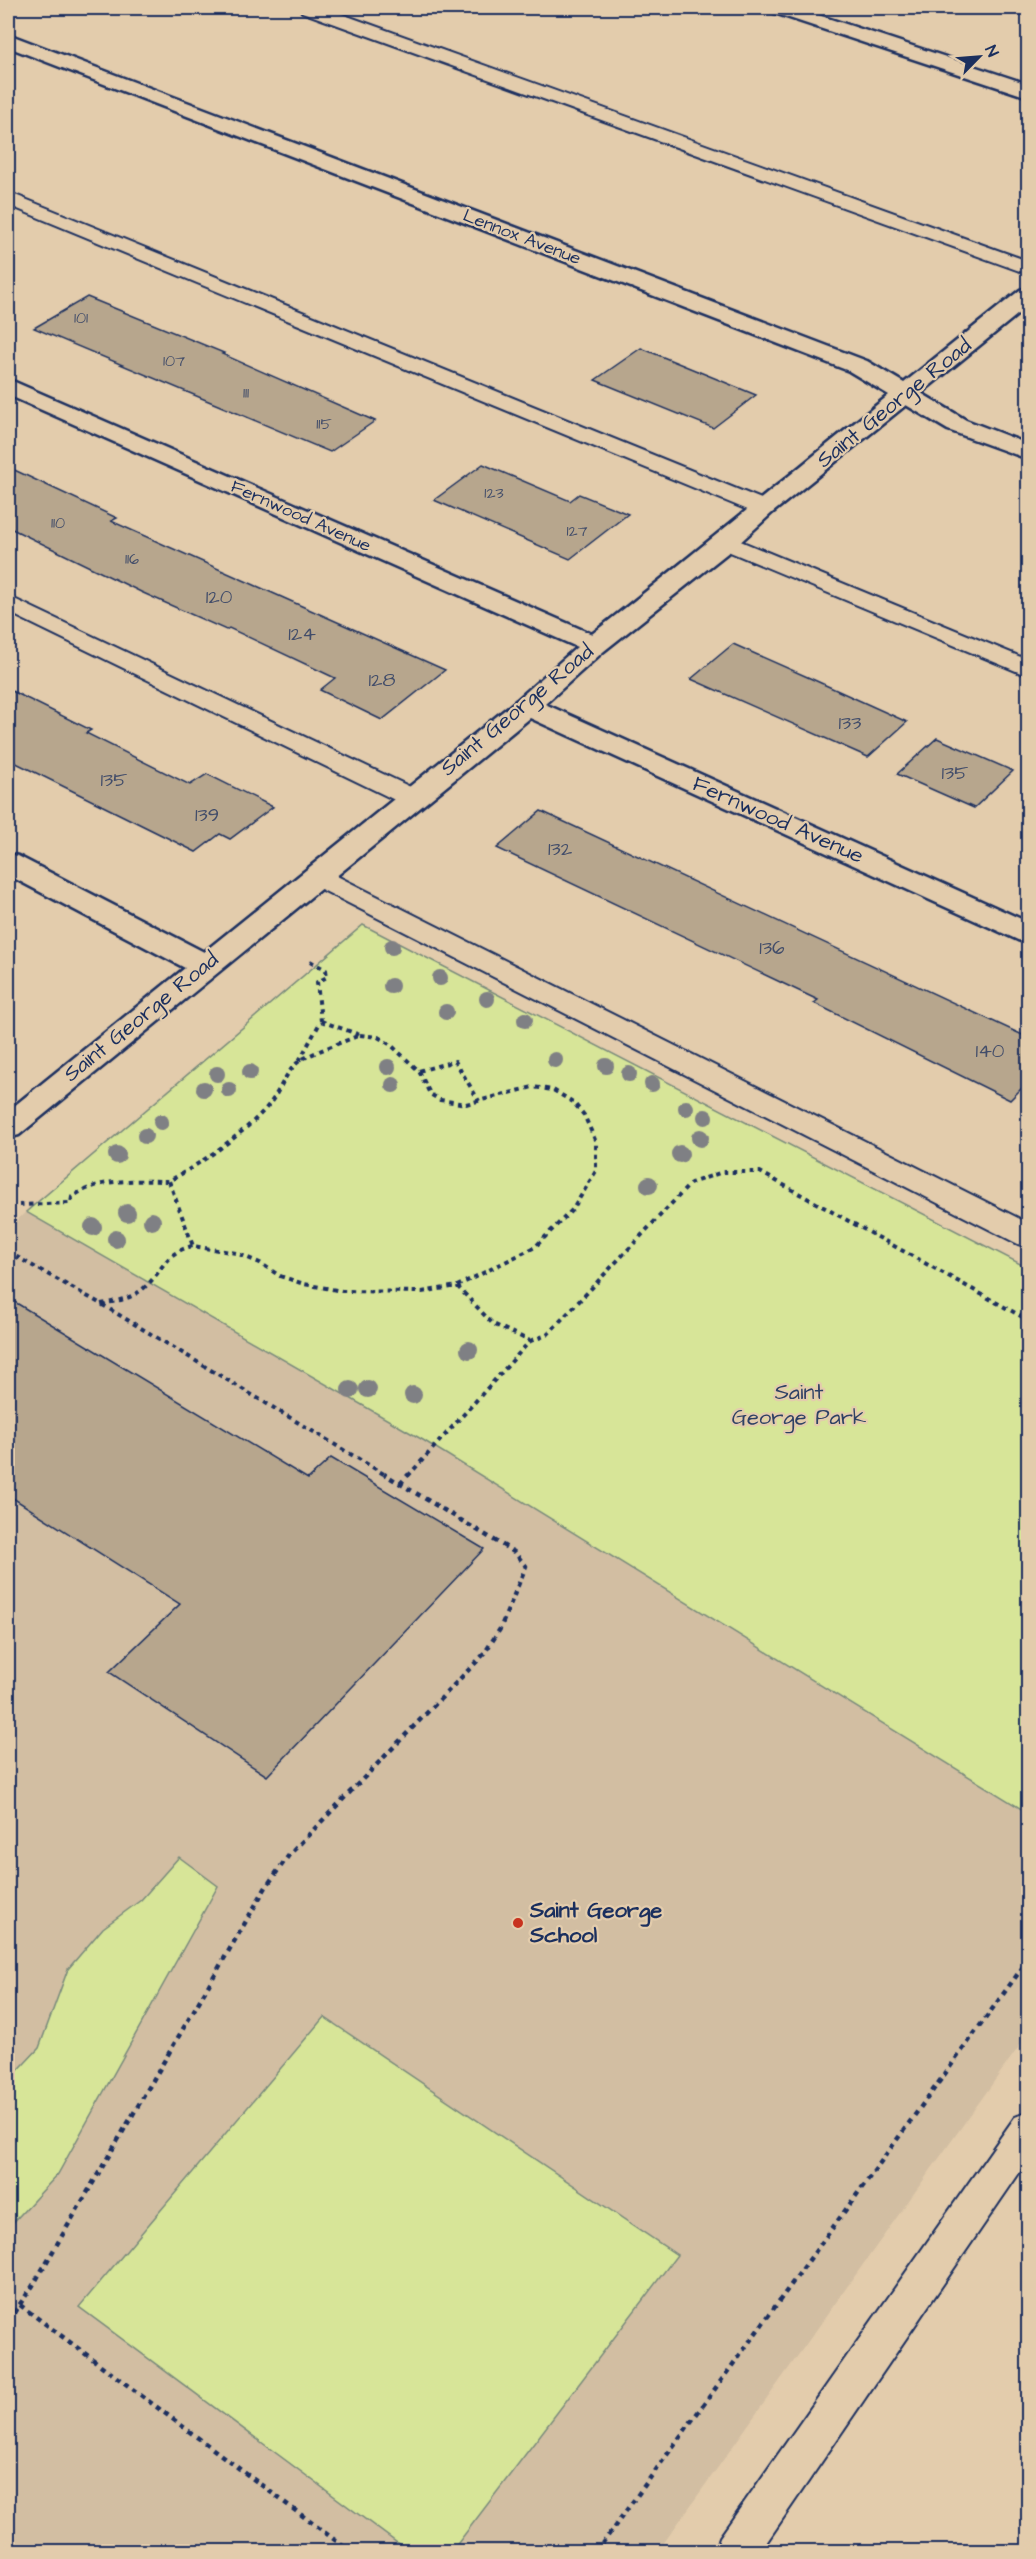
<svg xmlns="http://www.w3.org/2000/svg" width="1036" height="2559" font-family="'Architects Daughter',sans-serif">
<rect width="100%" height="100%" fill="#e3ccac"/>
<filter id="ink" filterUnits="userSpaceOnUse"><feTurbulence type="fractalNoise" baseFrequency=".0167" numOctaves="2"/><feDisplacementMap in="SourceGraphic" scale="12" xChannelSelector="R" yChannelSelector="G"/><feConvolveMatrix kernelMatrix="1 2 1 2 8 2 1 2 1" color-interpolation-filters="sRGB"/></filter>
<g filter="url(#ink)">
<!-- built -->
<polygon fill="#d2bea2" points="26,1212 423,1440 1028,1813 1028,2034 658,2551 8,2552 8,1228"/>
<!-- green -->
<g fill="#d7e598" stroke="#798a7b" stroke-width="1.5">
<polygon points="363,925 1028,1268 1028,1813 423,1440 26,1212"/>
<polygon points="179,1857 218,1886 58,2174 8,2228 8,2081 39,2048 68,1969 103,1928 141,1900"/>
<polygon points="324,2017 677,2255 452,2551 408,2551 79,2307"/>
</g>
<!-- building -->
<g fill="#b7a68d" stroke="#1b2f5e" stroke-width="1.5">
<polygon points="87,297 224,353 222,354 375,421 330,452 34,328"/>
<polygon points="641,348 756,395 713,428 595,380"/>
<polygon points="483,464 570,501 579,494 628,514 570,559 434,500"/>
<polygon points="8,467 117,518 111,521 445,670 382,720 320,690 335,678 229,628 226,630 141,592 8,527"/>
<polygon points="733,644 812,679 907,722 868,757 691,679"/>
<polygon points="8,689 91,730 86,733 190,785 207,774 273,807 230,839 220,834 196,852 8,759"/>
<polygon points="937,738 1013,771 974,808 897,774"/>
<polygon points="541,811 1029,1038 1029,1081 1010,1100 814,1003 818,1000 497,848"/>
<polygon points="8,1298 308,1479 331,1458 484,1549 267,1776 109,1672 180,1604 8,1495"/>
</g>
<g fill="none" stroke-linecap="round" stroke-linejoin="round">
<!-- service casing -->
<g stroke="#1b2f5e" stroke-width="4">
<g id="service">
<polygon points="300,8 325,8 1028,261 1028,274 302,12"/>
<polygon points="8,192 771,503 775,508 771,513 763,515 755,513 8,205"/>
<polygon points="726,535 1028,660 1028,676 718,547 714,542 718,537"/>
<polygon points="8,596 421,792 425,798 421,804 412,806 403,804 8,612"/>
<polygon points="316,867 325,870 1028,1223 1028,1247 1018,1244 307,882 303,876 307,870"/>
<polygon points="1028,2112 1028,2160 760,2552 715,2552 720,2537 1015,2117"/>
</g>
</g>
<!-- minor casing -->
<g stroke="#1b2f5e" stroke-width="5">
<g id="minor">
<polygon points="768,8 797,8 1028,84 1028,97 771,12"/>
<path d="M8,34L867,361L904,383L1020,290L1028,288V306L921,393L966,420L1028,444V459L948,430L906,405L772,513L735,547L604,651L545,704L1028,922V943L1018,940L530,718L19,1135L8,1138V1111L185,968L8,875V854L18,856L204,952L517,700L577,647L8,395V379L592,634C692,556 790,474 889,395L849,371L8,47Z"/>
</g>
</g>
<!-- path-far1 -->
<g stroke="#1b2f5e" stroke-width="4" stroke-dasharray="4.5 4.5" stroke-linecap="butt">
<polyline points="321,1021 360,1035"/>
<path d="M360,1035L378,1037L391,1045L419,1071L430,1094L440,1100L466,1104L533,1087L553,1090L573,1102L584,1115L596,1142V1171L573,1209L535,1247L457,1286L422,1292L342,1291L304,1284L280,1276L260,1263L236,1253L193,1246L169,1181C200,1164 250,1130 271,1102C280,1090 285,1074 297,1063C309,1053 344,1042 360,1035Z"/>
<polyline points="299,1061 321,1021 317,982 327,977 326,970 310,961"/>
<polyline points="419,1071 455,1061 479,1101"/>
<path d="M19,1205L71,1203L72,1197C101,1177 135,1181 169,1181"/>
<polyline points="8,1252 101,1304 387,1476"/>
<path d="M101,1304C117,1301 132,1299 145,1287C165,1269 163,1253 193,1246"/>
<polyline points="530,1341 547,1335 691,1183 722,1172 760,1172 1028,1320"/>
<polyline points="408,1476 530,1341 493,1324 457,1286"/>
</g>
<!-- path -->
<g stroke="#1b2f5e" stroke-width="4.5" stroke-dasharray="5 5" stroke-linecap="butt">
<polyline points="400,1484 409,1474"/>
<polyline points="20,2305 351,2552"/>
<polyline points="8,2321 32,2287 266,1887 289,1855 484,1654 500,1629 526,1566 514,1552 384,1474"/>
<polyline points="596,2552 1028,1960"/>
</g>
<!-- service -->
<use href="#service" fill="#e3ccac" fill-rule="evenodd"/>
<!-- minor -->
<use href="#minor" fill="#e3ccac" fill-rule="evenodd"/>
</g>
<!-- trees -->
<g fill="#7f8084">
<circle cx="392" cy="947" r="8"/>
<circle cx="440" cy="978" r="8"/>
<circle cx="391" cy="986" r="8"/>
<circle cx="487" cy="999" r="8"/>
<circle cx="446" cy="1012" r="8"/>
<circle cx="525" cy="1020" r="8"/>
<circle cx="555" cy="1060" r="8"/>
<circle cx="606" cy="1066" r="8"/>
<circle cx="388" cy="1067" r="8"/>
<circle cx="250" cy="1072" r="8"/>
<circle cx="217" cy="1074" r="8"/>
<circle cx="629" cy="1074" r="8"/>
<circle cx="652" cy="1084" r="8"/>
<circle cx="393" cy="1085" r="8"/>
<circle cx="204" cy="1089" r="8"/>
<circle cx="229" cy="1090" r="8"/>
<circle cx="686" cy="1108" r="8"/>
<circle cx="705" cy="1117" r="8"/>
<circle cx="161" cy="1122" r="8"/>
<circle cx="145" cy="1136" r="8"/>
<circle cx="700" cy="1138" r="9"/>
<circle cx="680" cy="1154" r="9"/>
<circle cx="117" cy="1155" r="9"/>
<circle cx="649" cy="1185" r="9"/>
<circle cx="127" cy="1213" r="9"/>
<circle cx="152" cy="1221" r="9"/>
<circle cx="93" cy="1227" r="9"/>
<circle cx="116" cy="1239" r="9"/>
<circle cx="469" cy="1350" r="9"/>
<circle cx="368" cy="1389" r="9"/>
<circle cx="350" cy="1390" r="9"/>
<circle cx="413" cy="1395" r="9"/>
</g>
</g>
<!-- markers -->
<circle fill="#c8321e" stroke="#e3ccac" stroke-width="2" cx="518" cy="1923" r="6"/>
<g text-anchor="middle" dominant-baseline="central" stroke-width="4.5" stroke-linejoin="round" paint-order="stroke">
<!-- far-number labels -->
<g font-size="16" fill="#424d6a">
<text x="81" y="318">101</text>
<text x="174" y="361">107</text>
<text x="246" y="393">111</text>
<text x="324" y="424">115</text>
<text x="494" y="493">123</text>
<text x="58" y="523">110</text>
<text x="577" y="531">127</text>
<text x="132" y="559">116</text>
</g>
<!-- far-street labels -->
<g font-size="18" fill="#1b2f5e" stroke="#e3ccac">
<text transform="translate(522 237) rotate(21)">Lennox Avenue</text>
<text transform="translate(301 516) rotate(24)">Fernwood Avenue</text>
</g>
<!-- number labels -->
<g font-size="20" fill="#424d6a">
<text x="219" y="597">120</text>
<text x="302" y="634">124</text>
<text x="382" y="680">128</text>
<text x="850" y="723">133</text>
<text x="955" y="773">135</text>
<text x="114" y="780">135</text>
<text x="207" y="815">139</text>
<text x="560" y="849">132</text>
<text x="772" y="948">136</text>
<text x="990" y="1051">140</text>
</g>
<!-- street labels -->
<g font-size="22" fill="#1b2f5e" stroke="#e3ccac">
<text transform="translate(894 403) rotate(-39)">Saint George Road</text>
<text transform="translate(517 710) rotate(-40)">Saint George Road</text>
<text transform="translate(778 820) rotate(24)">Fernwood Avenue</text>
<text transform="translate(141 1017) rotate(-39)">Saint George Road</text>
</g>
<!-- park labels -->
<g font-size="22" fill="#2e4164" stroke="#e3ccac">
<text x="799" y="1392">Saint<tspan x="799" dy="25">George Park</tspan></text>
</g>
<!-- poi labels -->
<g font-size="22" font-weight="bold" fill="#1b2f5e" stroke="#e3ccac" text-anchor="start">
<text x="530" y="1910">Saint George<tspan x="530" dy="25">School</tspan></text>
</g>
</g>
<!-- margin -->
<rect width="1036" height="2559" fill="none" stroke="#e3ccac" stroke-width="30"/>
<rect x="15" y="15" width="1006" height="2529" fill="none" stroke="#1b2f5e" stroke-width="2" filter="url(#ink)"/>
<!-- north arrow -->
<g transform="translate(979 57) rotate(65)" stroke="#e3ccac" stroke-width="4.5" paint-order="stroke">
<path d="M0-4.5L10 22L0 15L-10 22Z" fill="#1b2f5e"/>
<text y="-9" font-size="16" font-weight="bold" text-anchor="middle" fill="#1b2f5e">N</text>
</g>
</svg>
